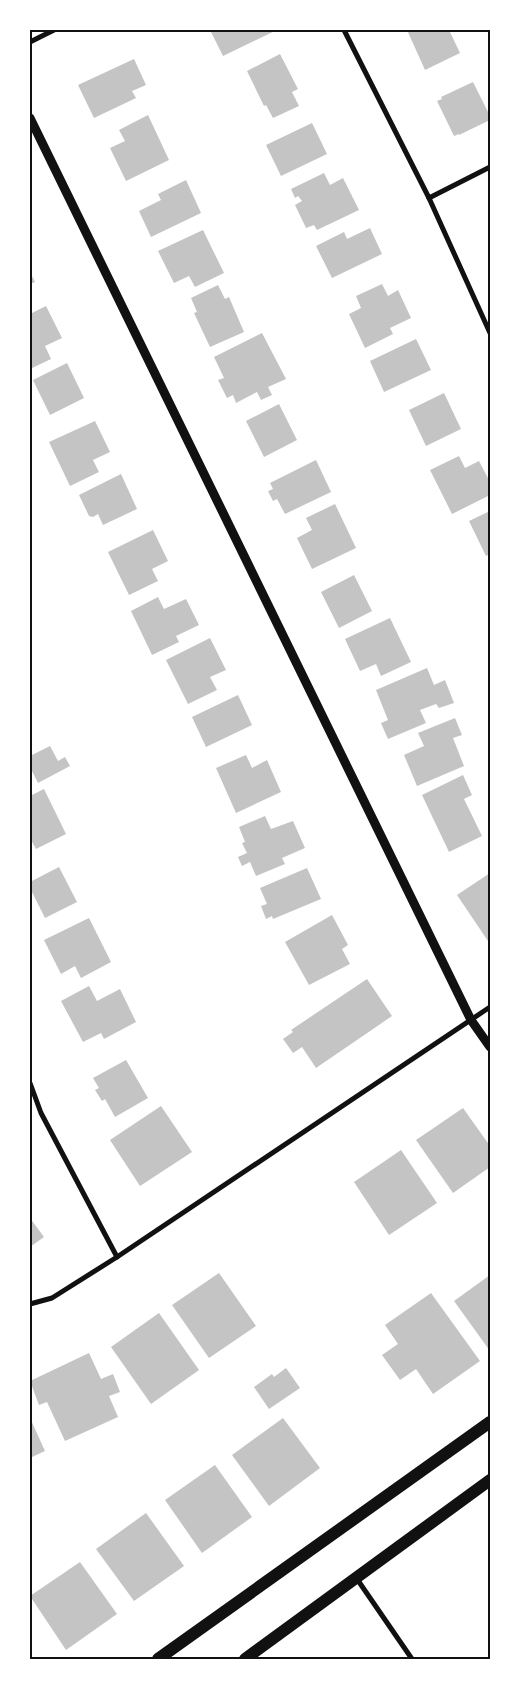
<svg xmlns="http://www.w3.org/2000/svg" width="520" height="1689" font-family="'Varela Round',sans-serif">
<rect width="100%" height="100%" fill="#fff"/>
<!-- building -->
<g fill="#c4c4c4">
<polygon points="210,30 277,30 223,56"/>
<polygon points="407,30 449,30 460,53 425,70"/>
<polygon points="280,54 298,89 292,92 299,106 273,118 266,105 264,106 247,71"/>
<polygon points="134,59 146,85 132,91 136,98 94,118 78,85"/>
<polygon points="473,82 490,116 490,120 459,135 459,134 454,136 437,101 442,99 441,97"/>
<polygon points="148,115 169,160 126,181 110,148 125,141 119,130"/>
<polygon points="312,123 327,154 281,176 266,145"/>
<polygon points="324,173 330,185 343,178 359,210 317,230 314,225 306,228 295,205 302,201 298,196 295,198 291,189"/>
<polygon points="186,180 201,213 151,237 139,211 161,200 158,194"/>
<polygon points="370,228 382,254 332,278 316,246 344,232 347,239"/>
<polygon points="203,230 224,273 195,287 189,276 174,283 158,251"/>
<polygon points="30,272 35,282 30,284"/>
<polygon points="382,284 388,296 398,290 411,318 390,328 393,334 365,348 349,314 361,308 356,296"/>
<polygon points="218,285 225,299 229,297 244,332 210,347 194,313 197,312 191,298"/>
<polygon points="46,306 62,338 45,346 51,359 30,369 30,314"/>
<polygon points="262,333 286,379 268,387 272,395 261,400 257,392 236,403 233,395 227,398 218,380 224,378 214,357"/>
<polygon points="416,339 431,370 384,392 370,361"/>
<polygon points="67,363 84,398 50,415 33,380"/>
<polygon points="444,393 461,429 426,446 409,410"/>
<polygon points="279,404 297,440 264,457 246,421"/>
<polygon points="95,421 110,452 93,460 99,472 70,486 49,442"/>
<polygon points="459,456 465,468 479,461 490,482 490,495 452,514 430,470"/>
<polygon points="316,460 331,492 285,514 277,499 273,501 268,491 273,489 270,483"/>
<polygon points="121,474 137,509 103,525 98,514 93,517 89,516 79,495"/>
<polygon points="335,504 356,548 312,569 297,538 312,530 306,518"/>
<polygon points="490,511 490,554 486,556 469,521"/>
<polygon points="153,530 168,561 152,569 158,581 129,595 108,552"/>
<polygon points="354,575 372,611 339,628 321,592"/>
<polygon points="158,597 164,609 186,599 199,625 176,636 179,642 152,655 131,611"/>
<polygon points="390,618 411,662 381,676 376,664 360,671 345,639"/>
<polygon points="210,638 226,670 210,677 217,690 188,704 166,660"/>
<polygon points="427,668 434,685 445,680 454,703 439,708 436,704 420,710 426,723 388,739 381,723 388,720 376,690"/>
<polygon points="238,695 252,725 206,747 192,717"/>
<polygon points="455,718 462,735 453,738 464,766 417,786 404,755 424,746 418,733"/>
<polygon points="50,746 58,761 65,757 70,766 38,783 30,767 30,756"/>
<polygon points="246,755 252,768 267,760 281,792 236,813 216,768"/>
<polygon points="463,775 472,795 464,799 482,836 449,852 422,795"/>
<polygon points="44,789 66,834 36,849 30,838 30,796"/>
<polygon points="265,816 271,829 293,821 305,848 282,858 285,864 256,876 250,862 242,866 238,857 247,853 242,843 245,842 239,827"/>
<polygon points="59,867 77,902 45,918 30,888 30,882"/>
<polygon points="307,868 321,899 273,919 272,916 266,919 261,906 267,904 260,888"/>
<polygon points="490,873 490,944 457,895"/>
<polygon points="332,915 348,945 342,949 350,964 309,985 285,942"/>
<polygon points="89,918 111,962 81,978 75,966 61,974 44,940"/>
<polygon points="367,979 392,1016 316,1068 302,1047 293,1053 283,1039 293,1032 291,1030"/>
<polygon points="89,986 97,1001 120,989 136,1022 104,1039 101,1033 83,1042 61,1001"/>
<polygon points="126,1060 148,1098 115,1117 105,1099 102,1101 95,1090 99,1088 93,1078"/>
<polygon points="161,1106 192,1152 140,1186 110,1140"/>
<polygon points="463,1108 490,1146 490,1167 453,1193 416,1140"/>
<polygon points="401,1150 437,1203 389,1235 354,1182"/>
<polygon points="30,1218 44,1237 30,1247"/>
<polygon points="219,1273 256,1326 209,1358 172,1305"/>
<polygon points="490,1275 490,1351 454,1301"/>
<polygon points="431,1293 480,1361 433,1394 416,1369 400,1380 382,1355 398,1344 385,1325"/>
<polygon points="159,1313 199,1370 151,1404 111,1347"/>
<polygon points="89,1353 101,1379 113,1374 120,1392 109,1396 118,1417 65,1441 47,1402 39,1405 30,1381"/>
<polygon points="286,1368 300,1388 269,1409 254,1387 272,1374 274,1377"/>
<polygon points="30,1418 45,1451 30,1458"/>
<polygon points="283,1418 320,1468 269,1506 232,1455"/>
<polygon points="215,1465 252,1517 202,1553 165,1500"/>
<polygon points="146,1513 184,1566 134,1601 96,1549"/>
<polygon points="80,1562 117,1614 66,1650 30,1596"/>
</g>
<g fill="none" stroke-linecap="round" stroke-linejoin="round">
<!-- minor -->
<g stroke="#111" stroke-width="5">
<polyline points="344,30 429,198 490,333"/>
<polyline points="30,42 54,30"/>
<polyline points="429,198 490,167"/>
<polyline points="30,1083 41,1113 117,1257"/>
<polyline points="30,1304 52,1298 117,1257 490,1007"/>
<polyline points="357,1579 412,1659"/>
</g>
<!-- tertiary -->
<polyline stroke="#111" stroke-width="9" points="30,118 471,1020 490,1047"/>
<!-- primary -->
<g stroke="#111" stroke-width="12">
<polyline points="158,1659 490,1422"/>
<polyline points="245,1659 490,1480"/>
</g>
</g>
<!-- border -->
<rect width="520" height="1689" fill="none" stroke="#ffffff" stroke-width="62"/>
<rect x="31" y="31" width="458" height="1627" fill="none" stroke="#111" stroke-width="2"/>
</svg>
